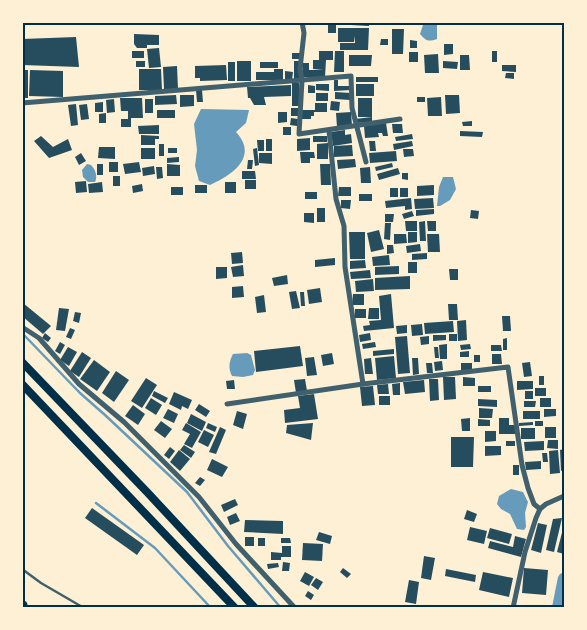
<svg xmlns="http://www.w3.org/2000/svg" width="587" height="630" font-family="Roboto,sans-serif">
<rect width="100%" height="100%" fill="#fdf0d5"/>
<!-- water -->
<g fill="#669bbc">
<path d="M427,22L437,23V39C428,42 426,41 420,34L423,25Z"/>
<path d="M201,109L249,110L246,123L236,132C259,157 232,175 210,185L199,181L195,166L197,150L194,124Z"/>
<path d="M87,164L91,165C95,169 98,176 95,182H88L83,177L82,170Z"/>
<polygon points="443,177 453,177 456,189 450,200 440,206 437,206 439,187"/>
<path d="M247,353L251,355L255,370L253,375L243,377L232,376C228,369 229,361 233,354Z"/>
<polygon points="511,489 523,492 528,502 525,513 526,527 524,530 517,529 510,514 501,509 497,504 499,496"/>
<polygon points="564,572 564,607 552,607 558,577 560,574"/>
</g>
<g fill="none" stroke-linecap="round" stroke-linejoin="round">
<!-- stream -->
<g stroke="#669bbc" stroke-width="2.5">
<polyline points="22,333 80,393 105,415 187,492 228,546 281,608"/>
<polyline points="96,503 155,548 211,608"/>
</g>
</g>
<!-- building -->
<g fill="#264d5e">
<polygon points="352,22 369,22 369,26 351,25"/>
<rect x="328" y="24" width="8" height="9"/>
<polygon points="338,28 369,28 368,50 340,50 340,43 355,43 355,36 354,42 338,42"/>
<polygon points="392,29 404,29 403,54 392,54"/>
<polygon points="134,34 159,35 159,45 147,45 147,48 137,48 134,44"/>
<polygon points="76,37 79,67 22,65 22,39"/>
<polygon points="381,39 388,39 388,45 380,45"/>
<polygon points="410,40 417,41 417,48 410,48"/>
<polygon points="444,44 453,44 453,54 444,55"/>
<polygon points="159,48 161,67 149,68 147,49"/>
<rect x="132" y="51" width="12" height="7"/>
<polygon points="319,51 333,51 333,60 326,60 325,77 303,77 302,63 309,63 309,70 323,70 313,69 313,60 319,60"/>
<polygon points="335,51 344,51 344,72 334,72"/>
<rect x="492" y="51" width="5" height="11"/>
<rect x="409" y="52" width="9" height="10"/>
<rect x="292" y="53" width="9" height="6"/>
<polygon points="438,54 439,73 425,73 424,55"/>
<polygon points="349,55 372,55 371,66 349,66"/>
<polygon points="460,55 469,55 470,70 460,70"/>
<rect x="136" y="61" width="9" height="6"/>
<rect x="237" y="61" width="14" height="20"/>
<rect x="294" y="61" width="5" height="18"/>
<polygon points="443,61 458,62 457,69 443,68"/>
<rect x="228" y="62" width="7" height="19"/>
<rect x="260" y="62" width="18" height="6"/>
<polygon points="226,65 227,80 200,81 200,78 195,78 195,66"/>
<polygon points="502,65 516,65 516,72 502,71"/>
<polygon points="177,66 178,89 164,89 163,67"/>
<polygon points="139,69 161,69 162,90 139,90"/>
<polygon points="274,69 283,69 283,80 256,80 256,72 274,72"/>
<rect x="22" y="70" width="6" height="28"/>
<polygon points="30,70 63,71 63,97 29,96"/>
<polygon points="285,71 293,72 292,80 285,79"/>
<polygon points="506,73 514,73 514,79 505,78"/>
<rect x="356" y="77" width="22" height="5"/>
<polygon points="334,80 338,80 338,86 351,86 351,90 334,91"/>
<polygon points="292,83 299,83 300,106 292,106"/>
<polygon points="316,84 329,84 329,91 316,90"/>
<rect x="356" y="84" width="18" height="12"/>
<polygon points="291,85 291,96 264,97 266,105 254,105 250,98 248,98 247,87"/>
<polygon points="308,85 315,86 315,93 308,93"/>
<polygon points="196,90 202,90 203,102 197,102"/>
<polygon points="335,92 351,93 350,100 335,99"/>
<rect x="316" y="93" width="12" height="8"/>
<polygon points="176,95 177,104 155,105 155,96"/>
<polygon points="180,95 194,95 194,106 180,107"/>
<polygon points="445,95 459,95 460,113 446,114"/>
<rect x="417" y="97" width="8" height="5"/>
<polygon points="441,97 442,116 428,116 427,98"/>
<polygon points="120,98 142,98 143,118 131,118 131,127 121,127 121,119 128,119 128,111 121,111"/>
<rect x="358" y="98" width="14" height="19"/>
<polygon points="114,99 115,112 107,113 106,100"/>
<rect x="145" y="99" width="8" height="14"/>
<polygon points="331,101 340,102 339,111 330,110"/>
<polygon points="103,102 103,112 95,112 95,103"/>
<polygon points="315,103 327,103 327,112 314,112 314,116 311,116 311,119 302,119 302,110 315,110"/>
<polygon points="76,104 78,125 71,126 68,105"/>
<polygon points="87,104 89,119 81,120 79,105"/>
<rect x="291" y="108" width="9" height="8"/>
<rect x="157" y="110" width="18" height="8"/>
<polygon points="278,112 287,112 287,122 278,123"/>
<polygon points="351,112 352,126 337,127 336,113"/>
<polygon points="106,113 106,123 99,123 99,114"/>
<polygon points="372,117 372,122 356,123 355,119"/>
<polygon points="291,118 298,119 297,126 290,125"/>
<polygon points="472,121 472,126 463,126 462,122"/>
<polygon points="386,123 388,136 383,136 382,133 378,133 379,137 365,138 364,126"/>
<polygon points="392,124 402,124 403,133 393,133"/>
<polygon points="159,125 159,134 139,134 138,126"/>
<rect x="283" y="127" width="8" height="8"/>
<polygon points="345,130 345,135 351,134 352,143 333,146 331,132"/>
<polygon points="460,131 483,132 482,137 460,136"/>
<polygon points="412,134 413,139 396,141 395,137"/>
<polygon points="141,135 159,136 159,139 155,139 155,145 141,145"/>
<polygon points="41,136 53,147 68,139 72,150 49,158 34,141"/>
<rect x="313" y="136" width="14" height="6"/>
<polygon points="310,138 310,150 297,151 297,139"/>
<rect x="266" y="139" width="6" height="12"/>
<polygon points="257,140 264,140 264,151 258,151"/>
<polygon points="369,141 375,141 376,151 370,151"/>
<polygon points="412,141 413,146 394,150 393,144"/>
<polygon points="328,143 328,159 317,159 317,144"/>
<rect x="159" y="144" width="5" height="12"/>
<polygon points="352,145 353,156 334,157 334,146"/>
<polygon points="99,147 115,147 115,159 98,158"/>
<rect x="141" y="148" width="14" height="11"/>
<rect x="168" y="148" width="9" height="5"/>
<polygon points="257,148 259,165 255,166 253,149"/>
<polygon points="403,149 413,149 414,156 404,157"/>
<polygon points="396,151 397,161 370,163 369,153"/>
<polygon points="300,152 314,152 315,158 310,158 310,163 301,163"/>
<polygon points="81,153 86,161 79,165 75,157"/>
<polygon points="259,153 272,153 272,164 259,163"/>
<polygon points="179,157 179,162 167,163 167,158"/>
<polygon points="355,159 356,167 338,169 337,160"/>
<polygon points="248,160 253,160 252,169 247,169"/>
<rect x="109" y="162" width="9" height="10"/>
<polygon points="139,162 141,172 125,174 123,164"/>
<polygon points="392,163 393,167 376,171 375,167"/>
<rect x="97" y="164" width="6" height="11"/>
<polygon points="167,164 180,165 180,176 167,176"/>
<polygon points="320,164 330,164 331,185 321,185"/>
<polygon points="154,166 155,174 143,176 142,168"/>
<polygon points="156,167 162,167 163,178 157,179"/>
<polygon points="370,167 371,183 361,183 360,168"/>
<polygon points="398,168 400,174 379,180 377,174"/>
<polygon points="242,171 255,171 256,179 242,179"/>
<polygon points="402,173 408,173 408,180 402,179"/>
<rect x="113" y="176" width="7" height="10"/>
<rect x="245" y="180" width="11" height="9"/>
<polygon points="86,181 87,192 76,193 75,182"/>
<polygon points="102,182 103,192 89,193 88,184"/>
<rect x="225" y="182" width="11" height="11"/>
<polygon points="142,184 143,191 133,193 132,186"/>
<rect x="195" y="185" width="12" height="8"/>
<polygon points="434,185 434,195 417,196 417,186"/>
<rect x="171" y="187" width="12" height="8"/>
<polygon points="339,187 351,187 351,196 338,196"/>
<rect x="390" y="188" width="8" height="9"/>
<rect x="400" y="188" width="8" height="9"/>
<rect x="305" y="192" width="12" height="7"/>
<rect x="359" y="194" width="13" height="7"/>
<polygon points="411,198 412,209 405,210 405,206 386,208 385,201"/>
<polygon points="433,198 434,208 415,209 414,199"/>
<polygon points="341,200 351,200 350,209 341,208"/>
<rect x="317" y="208" width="8" height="14"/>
<polygon points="434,209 434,214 416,216 416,210"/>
<polygon points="471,210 479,211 478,219 470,218"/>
<polygon points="412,211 414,216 404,219 402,214"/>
<polygon points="304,213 314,213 314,223 304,222"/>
<polygon points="385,214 394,214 393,222 385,222"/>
<polygon points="405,221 417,221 417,231 406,231"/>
<polygon points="425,221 426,241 420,241 419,222"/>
<polygon points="427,221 436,221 436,231 428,231"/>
<polygon points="385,223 391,223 390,240 384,239"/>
<polygon points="379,230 384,249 371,252 367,233"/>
<polygon points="349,232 365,232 365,259 350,259"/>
<polygon points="408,232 417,232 417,242 408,243"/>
<polygon points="394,234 406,234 407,243 394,244"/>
<polygon points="427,234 439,234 440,252 428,252"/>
<polygon points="420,244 421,251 407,253 406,246"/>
<polygon points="387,245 393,245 394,253 387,254"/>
<polygon points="242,252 243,263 232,264 231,253"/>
<polygon points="427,253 427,259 412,260 412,254"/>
<polygon points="389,255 390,265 373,266 372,257"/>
<polygon points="335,258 335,265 315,267 315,260"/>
<polygon points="365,260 366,268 350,269 350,261"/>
<rect x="408" y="262" width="9" height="11"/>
<polygon points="243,265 244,276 233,277 231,267"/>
<polygon points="399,266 399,274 375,275 375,267"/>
<polygon points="216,267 227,267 227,278 216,279"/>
<polygon points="449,269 458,269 458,280 450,280"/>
<polygon points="370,270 371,278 351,279 350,272"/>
<polygon points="287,275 288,284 274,286 272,278"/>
<polygon points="410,276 410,289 375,290 375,278"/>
<polygon points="373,279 374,291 356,292 355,281"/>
<polygon points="243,286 244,297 232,298 232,287"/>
<polygon points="320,288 322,302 309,304 307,290"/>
<polygon points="296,291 300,308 292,309 289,292"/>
<polygon points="300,292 304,292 305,306 301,306"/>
<polygon points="353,294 364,294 364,305 352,305"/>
<polygon points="391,294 394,328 364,331 363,326 370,325 369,321 381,320 379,296"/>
<polygon points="264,295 266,312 257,313 255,297"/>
<polygon points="23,303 51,326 43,334 22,316"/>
<polygon points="448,304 457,304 458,320 449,320"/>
<polygon points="59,308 69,309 65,331 56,330"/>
<polygon points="369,308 379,308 379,319 368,319"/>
<rect x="355" y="309" width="11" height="9"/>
<polygon points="75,312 81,313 79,323 73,321"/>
<polygon points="502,316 510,316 511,331 503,331"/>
<polygon points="466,320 467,340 458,341 457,321"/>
<polygon points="453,321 454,332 425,334 424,323"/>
<polygon points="422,324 423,335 412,336 411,325"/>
<polygon points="407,325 407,333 397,334 396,326"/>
<polygon points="70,328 75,330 71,339 66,337"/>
<polygon points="45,333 51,338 48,342 42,338"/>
<polygon points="370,333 371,340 360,342 359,335"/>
<rect x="449" y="334" width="8" height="7"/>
<polygon points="433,335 446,335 446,340 433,341"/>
<polygon points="407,336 410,373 398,374 395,337"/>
<polygon points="429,336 429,344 421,345 420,337"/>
<polygon points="507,338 507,350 503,350 503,339"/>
<polygon points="60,342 65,345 60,354 55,351"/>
<polygon points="375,342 376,347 363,349 362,344"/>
<polygon points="447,344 447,359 440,359 439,345"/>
<polygon points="470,344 471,349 461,350 460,345"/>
<polygon points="491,345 501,345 502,351 491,351"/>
<polygon points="300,346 303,366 256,372 254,351"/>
<polygon points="68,347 77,352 69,366 60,360"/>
<polygon points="434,347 438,347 439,358 435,358"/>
<polygon points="394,349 394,354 373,356 373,351"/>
<polygon points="469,351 469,357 460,357 460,352"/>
<polygon points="82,352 91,358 79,377 70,371"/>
<polygon points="332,353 334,364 323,366 321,355"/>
<polygon points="492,354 501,354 502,364 492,364"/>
<rect x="474" y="355" width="6" height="7"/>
<polygon points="394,356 396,378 377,380 375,358"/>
<polygon points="314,357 317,375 307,376 305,358"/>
<polygon points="371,358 373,374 365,374 364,359"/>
<polygon points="412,358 418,358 419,374 413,375"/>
<polygon points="94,360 110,372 97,391 80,379"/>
<polygon points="442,361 443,370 435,371 434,362"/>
<polygon points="530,362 532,376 524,377 522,363"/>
<polygon points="426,363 432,363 433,373 427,373"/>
<rect x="461" y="363" width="11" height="7"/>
<polygon points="116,371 129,380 114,402 102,393"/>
<rect x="539" y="376" width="5" height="9"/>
<polygon points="443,377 455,377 456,399 444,400"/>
<polygon points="463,377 475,378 475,386 463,386"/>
<polygon points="146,378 157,385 142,408 131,401"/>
<polygon points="305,379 307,391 296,393 294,380"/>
<polygon points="429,379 438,379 439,400 430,401"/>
<polygon points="234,380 235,389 227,389 226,381"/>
<polygon points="424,380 425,392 405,394 403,382"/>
<polygon points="517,381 533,381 533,389 517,390"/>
<polygon points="400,383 400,395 393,395 392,384"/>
<polygon points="388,384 389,394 378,394 377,385"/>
<polygon points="373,386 375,405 362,406 360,387"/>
<rect x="478" y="386" width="13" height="6"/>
<rect x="535" y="388" width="11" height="8"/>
<polygon points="154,391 168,398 165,403 152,396"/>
<rect x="525" y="391" width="8" height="8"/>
<polygon points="174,392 192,400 188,409 182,406 181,410 169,404"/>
<polygon points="314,394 318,419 285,423 284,410 300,408 298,396"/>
<rect x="379" y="396" width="11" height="9"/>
<polygon points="151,398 162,405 156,415 145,408"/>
<rect x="540" y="398" width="11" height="9"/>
<polygon points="478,399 497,400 497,407 478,406"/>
<polygon points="524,401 536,401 535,407 524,407"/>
<polygon points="199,404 210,411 206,417 195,410"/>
<polygon points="133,405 145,414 138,425 125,416"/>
<polygon points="479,408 493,409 492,418 479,418"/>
<polygon points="168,409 178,414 174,423 163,418"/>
<polygon points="544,409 556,409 556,416 544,417"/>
<polygon points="237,411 247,414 243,429 233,425"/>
<rect x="523" y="411" width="17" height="8"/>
<polygon points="191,414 206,422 202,431 187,423"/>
<polygon points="470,418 470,431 462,431 461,419"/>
<polygon points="499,418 509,418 509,425 515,425 515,434 499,434"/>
<polygon points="478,419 490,420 490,426 478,426"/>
<polygon points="161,421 172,429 165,438 154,430"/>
<rect x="535" y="421" width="8" height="5"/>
<polygon points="533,422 533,425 519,426 519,423"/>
<polygon points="186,423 201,432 192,448 184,444 190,434 182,430"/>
<polygon points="208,423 217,427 215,432 206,428"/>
<polygon points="313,423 311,440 286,433 287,425"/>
<polygon points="220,427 226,430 216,454 209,452"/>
<rect x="545" y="427" width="11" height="11"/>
<rect x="521" y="428" width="14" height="11"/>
<polygon points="204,430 214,435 208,447 198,442"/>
<polygon points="485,431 496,431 496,441 485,442"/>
<polygon points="451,437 474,437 473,467 451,467"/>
<polygon points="548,440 558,440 558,449 547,448"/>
<rect x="506" y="441" width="9" height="5"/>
<polygon points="544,441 544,450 525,451 524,442"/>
<polygon points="184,445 195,452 191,458 180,450"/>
<polygon points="485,446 501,446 501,455 485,456"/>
<polygon points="170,447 175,451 169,459 164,455"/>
<polygon points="564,449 564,470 561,471 560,450"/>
<polygon points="179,450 190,459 180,471 170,462"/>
<polygon points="558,450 560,473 550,474 549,451"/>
<polygon points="542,453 547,453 548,462 543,462"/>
<polygon points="212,459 228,467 222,477 207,470"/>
<polygon points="541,461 541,469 526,470 525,462"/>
<rect x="513" y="465" width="6" height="10"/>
<polygon points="200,477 205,480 200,486 195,483"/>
<polygon points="235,499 238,505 224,512 221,505"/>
<polygon points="92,508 144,545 137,555 85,518"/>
<polygon points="467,510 477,514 474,522 464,519"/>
<polygon points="236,513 240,521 230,525 227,517"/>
<polygon points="562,518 554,552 546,550 553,519"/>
<polygon points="245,520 283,521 283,534 244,532"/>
<polygon points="538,523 547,525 541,553 531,550"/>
<polygon points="564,525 564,554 557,552"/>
<polygon points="470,527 487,531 484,544 467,540"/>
<polygon points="490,528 512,534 509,544 487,538"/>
<polygon points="319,532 332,536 330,544 316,540"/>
<polygon points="515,536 526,539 521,557 488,548 490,541 513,547"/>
<rect x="245" y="537" width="9" height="9"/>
<rect x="258" y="538" width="7" height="8"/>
<polygon points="281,538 290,538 291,543 281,543"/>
<polygon points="303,543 323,544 322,561 302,560"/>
<polygon points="282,546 291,546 291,557 281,557 281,560 271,560 271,552 282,553"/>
<polygon points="424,556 435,558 431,580 421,578"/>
<polygon points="283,562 290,563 289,571 282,571"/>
<polygon points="278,563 279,567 268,569 267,564"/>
<polygon points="343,568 351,574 347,578 340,572"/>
<polygon points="524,568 548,570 546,595 522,593"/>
<polygon points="446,569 476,575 475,582 445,576"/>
<polygon points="305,572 314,577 309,586 300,581"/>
<polygon points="483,572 513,578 509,597 479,590"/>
<polygon points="316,578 323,582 318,590 311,585"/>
<polygon points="409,580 419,582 416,604 405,602"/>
<polygon points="308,591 314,595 311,600 305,596"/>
</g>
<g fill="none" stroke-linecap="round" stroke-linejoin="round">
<!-- service -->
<polyline stroke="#3f606c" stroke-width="2.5" points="22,569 41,583 84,608"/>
<!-- minor -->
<g stroke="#3f606c" stroke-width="5">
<polyline points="302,22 304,33 300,69 302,80 299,134 400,119"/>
<polyline points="22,103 351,76 352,108 366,162"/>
<polyline points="329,131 336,199 344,226 345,267 363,384"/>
<polyline points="22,327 39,338 79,384 124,422 199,497 236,544 295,608"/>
<polyline points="227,404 363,384 508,367 522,465 528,488 534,504 540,509"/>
<polyline points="513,608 525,552 536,518 540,509 546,504 564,496"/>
</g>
<!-- primary -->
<g stroke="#003049" stroke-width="8">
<polyline points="22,362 147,492 255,608"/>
<polyline points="22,384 235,608"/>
</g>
<!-- motorway -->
<polyline stroke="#003049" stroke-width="9" points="22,605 23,605"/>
</g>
<!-- border -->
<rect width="587" height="630" fill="none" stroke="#fdf0d5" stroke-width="48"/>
<rect x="24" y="24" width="539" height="582" fill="none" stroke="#003049" stroke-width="2"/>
</svg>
